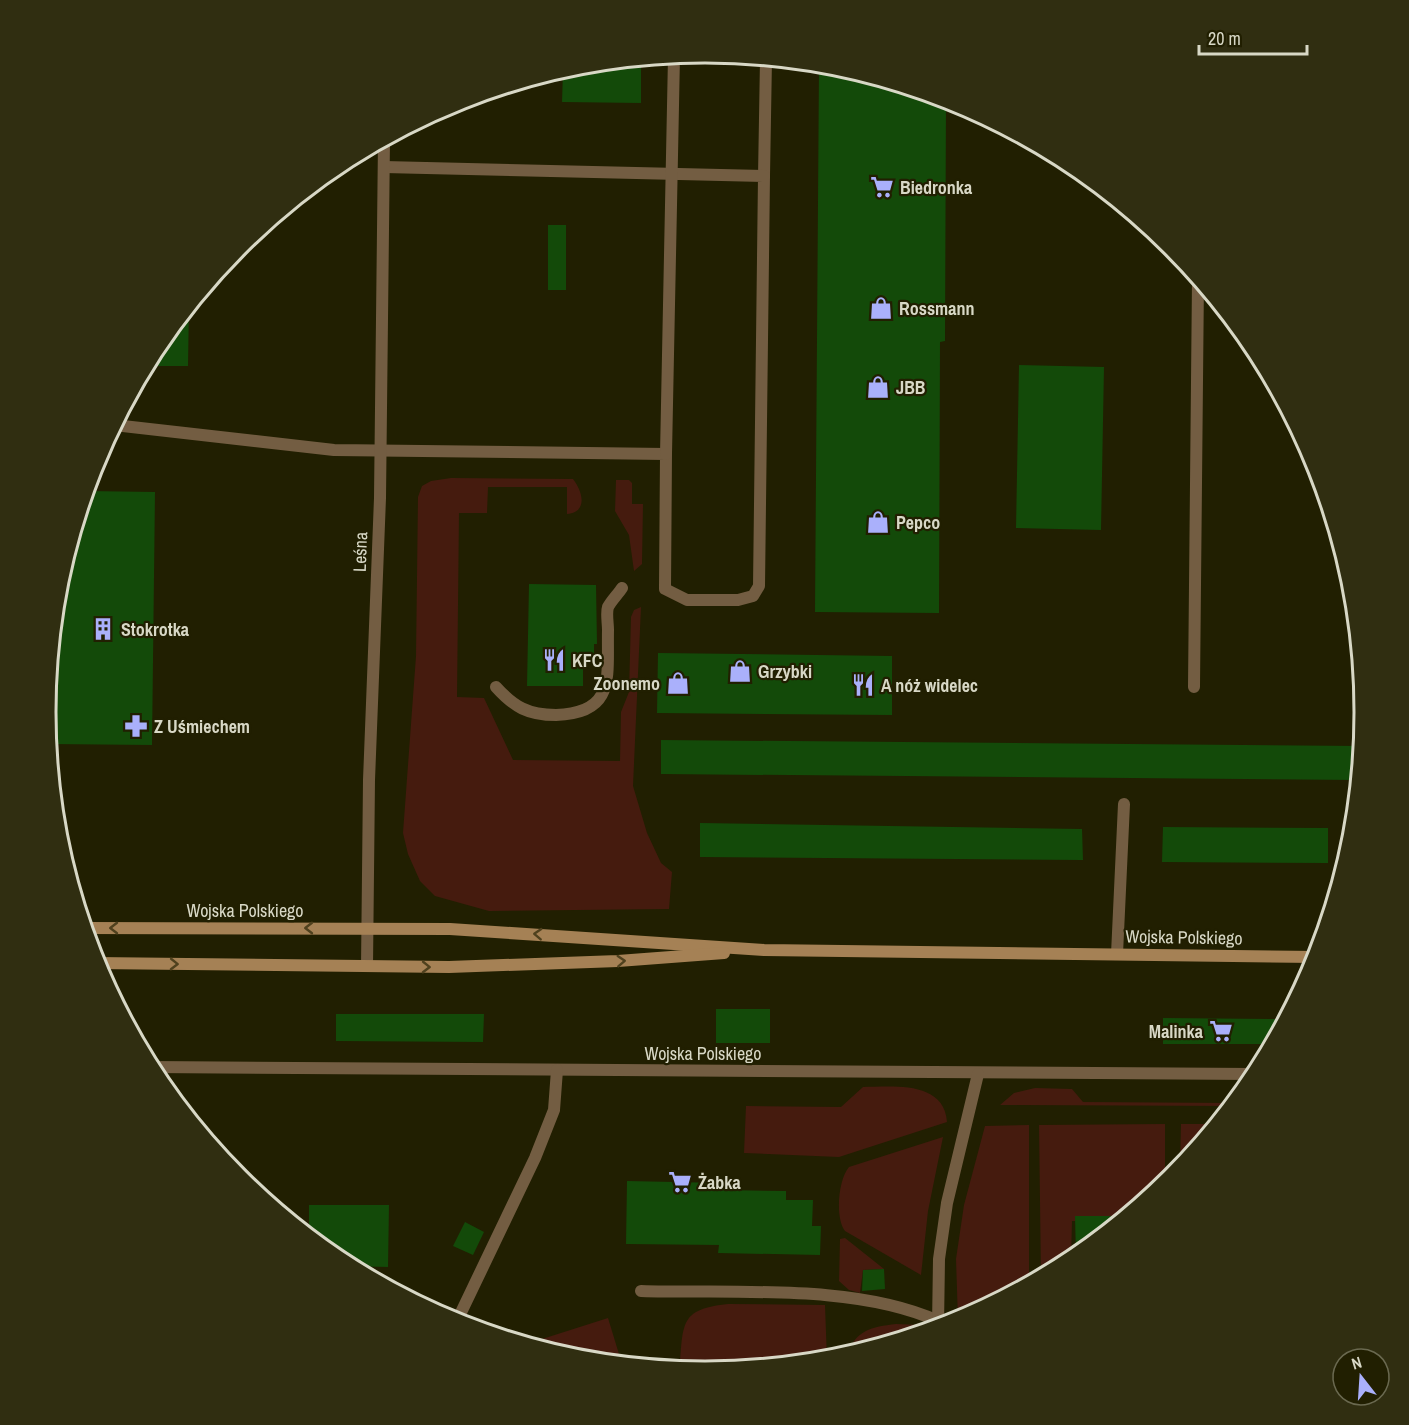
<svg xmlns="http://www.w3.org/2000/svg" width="1409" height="1425" font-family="'Archivo Narrow',sans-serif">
<rect width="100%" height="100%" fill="#211f01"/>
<!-- green -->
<g fill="#451b0e">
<path d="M451,478L573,479C583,492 588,512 567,514V487H488L487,513H459L457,697L484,698L513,760L620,761L621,712L629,692L631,617L634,610L641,607L633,786L647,833L661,863L672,872L669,909L489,911L435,896L420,881L408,854L403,833L416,656L418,497L422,486L431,481Z"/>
<polygon points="616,480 629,480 632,483 632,504 643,504 642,564 634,571 629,535 615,511"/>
<path d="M863,1087C892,1087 944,1080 947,1122L839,1157L744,1153L746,1106L841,1107Z"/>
<polygon points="1035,1088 1072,1089 1083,1102 1233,1103 1230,1106 1000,1105 1014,1093"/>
<polygon points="1165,1124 1165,1183 1119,1221 1072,1221 1071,1260 1041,1277 1039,1125"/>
<polygon points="1181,1124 1216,1124 1180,1167"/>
<polygon points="1029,1125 1029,1283 958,1320 956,1259 964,1205 985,1126"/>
<path d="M943,1137L928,1211L921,1275L845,1231C835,1218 838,1180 849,1167Z"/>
<polygon points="845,1238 884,1269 863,1270 860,1293 849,1290 839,1281 840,1239"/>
<path d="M728,1304L825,1305L827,1360L788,1364H680C683,1321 682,1309 728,1304Z"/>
<polygon points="608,1318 622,1364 576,1359 542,1349 539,1340"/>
<path d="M896,1324L921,1325V1333L886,1340V1343L847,1355C856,1330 871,1327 896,1324Z"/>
</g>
<!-- building -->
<g fill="#134a09">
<polygon points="641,59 641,103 562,102 563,70 576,66"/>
<polygon points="819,64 833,66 946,100 945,341 940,342 939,613 815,612"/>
<rect x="548" y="225" width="18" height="65"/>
<polygon points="189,306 188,366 146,366 156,346"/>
<polygon points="1019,365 1104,367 1101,530 1016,528"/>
<polygon points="86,491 155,492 152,745 48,744 45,712 58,584"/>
<polygon points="529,584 596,585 597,644 594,644 594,662 583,662 583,686 527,686"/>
<polygon points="658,653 892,656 892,715 657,713"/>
<polygon points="661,740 1361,746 1357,780 661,774"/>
<polygon points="700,823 1082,829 1083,860 700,857"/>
<polygon points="1163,827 1328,828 1328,863 1162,862"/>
<rect x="716" y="1009" width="54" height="34"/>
<polygon points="336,1014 484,1014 483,1042 336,1041"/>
<polygon points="1163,1018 1285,1019 1271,1044 1163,1044"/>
<polygon points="627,1181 722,1183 722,1190 786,1191 786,1200 813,1200 812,1226 821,1226 820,1255 718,1253 719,1245 626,1244"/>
<polygon points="309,1205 389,1205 388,1267 348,1266 338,1261 309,1237"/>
<polygon points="1075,1216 1125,1216 1076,1257"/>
<polygon points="465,1222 484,1232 473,1255 453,1246"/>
<polygon points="884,1269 885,1289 862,1291 863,1270"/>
</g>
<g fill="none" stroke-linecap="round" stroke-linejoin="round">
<!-- service -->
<g stroke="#735d42" stroke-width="12">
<polyline points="764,176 766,59"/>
<polyline points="114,425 334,450 666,454 665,589 687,600 738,600 753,596 759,586 764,176 384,167"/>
<polyline points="666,454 674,56"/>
<path d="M496,687C514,707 528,715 556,715C616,713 607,677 608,630C608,623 606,613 608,607C611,601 618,594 622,588"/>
<polyline points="1194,687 1198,279"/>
<polyline points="1117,954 1124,804"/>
</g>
<!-- minor -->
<g stroke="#735d42" stroke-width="12">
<polyline points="367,966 369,780 380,498 384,140"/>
<polyline points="150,1067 1255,1074"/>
<path d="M641,1291C733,1294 854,1283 938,1321"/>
<polyline points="456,1323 535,1158 554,1110 557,1070"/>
<polyline points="938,1326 939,1259 947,1203 978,1074"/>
</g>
<!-- secondary -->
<g stroke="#a58155" stroke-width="12">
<polyline points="84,928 450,929 764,950 1316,957"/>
<polyline points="95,963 449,967 618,961 724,953"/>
</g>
</g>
<!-- one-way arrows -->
<defs><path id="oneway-chevron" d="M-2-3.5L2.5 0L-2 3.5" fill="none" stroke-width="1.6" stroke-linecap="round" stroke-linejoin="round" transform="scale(1.5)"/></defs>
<g stroke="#4f411e">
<use href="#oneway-chevron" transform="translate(114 928) rotate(-180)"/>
<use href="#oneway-chevron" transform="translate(309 928) rotate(-180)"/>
<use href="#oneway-chevron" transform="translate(538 934) rotate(-177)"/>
<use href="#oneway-chevron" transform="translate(621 961) rotate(-3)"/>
<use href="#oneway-chevron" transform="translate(174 964) rotate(1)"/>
<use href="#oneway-chevron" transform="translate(426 967) rotate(1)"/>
</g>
<!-- icons -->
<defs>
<g id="supermarket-bare" transform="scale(1.8)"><path d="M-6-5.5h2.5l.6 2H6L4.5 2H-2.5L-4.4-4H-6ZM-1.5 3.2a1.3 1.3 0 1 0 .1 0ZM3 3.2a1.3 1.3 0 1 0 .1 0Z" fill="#aab0fb" stroke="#211f01" stroke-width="2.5" paint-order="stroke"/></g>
<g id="shop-bare" transform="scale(1.8)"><path d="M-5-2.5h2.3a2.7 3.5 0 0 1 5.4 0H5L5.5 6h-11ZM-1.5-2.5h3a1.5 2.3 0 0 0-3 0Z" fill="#aab0fb" stroke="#211f01" stroke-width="2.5" paint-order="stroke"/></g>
<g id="building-bare" transform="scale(1.8)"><path d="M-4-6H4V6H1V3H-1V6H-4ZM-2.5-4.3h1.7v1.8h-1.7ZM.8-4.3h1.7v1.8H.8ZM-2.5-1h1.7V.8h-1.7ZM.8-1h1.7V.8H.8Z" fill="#aab0fb" stroke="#211f01" stroke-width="2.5" paint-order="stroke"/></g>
<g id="restaurant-bare" transform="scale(1.8)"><path d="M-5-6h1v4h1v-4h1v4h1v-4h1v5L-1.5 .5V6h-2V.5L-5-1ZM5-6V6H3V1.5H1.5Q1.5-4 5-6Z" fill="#aab0fb" stroke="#211f01" stroke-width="2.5" paint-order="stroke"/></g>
<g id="pharmacy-bare" transform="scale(1.8)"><path d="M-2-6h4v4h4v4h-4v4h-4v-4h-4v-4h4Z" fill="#aab0fb" stroke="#211f01" stroke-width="2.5" paint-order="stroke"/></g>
</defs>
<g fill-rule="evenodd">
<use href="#supermarket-bare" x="882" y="187"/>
<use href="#shop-bare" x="881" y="308"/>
<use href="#shop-bare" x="878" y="387"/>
<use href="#shop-bare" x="878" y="522"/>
<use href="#building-bare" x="103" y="629"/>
<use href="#restaurant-bare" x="554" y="660"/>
<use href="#shop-bare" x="740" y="671"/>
<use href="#shop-bare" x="678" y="683"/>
<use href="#restaurant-bare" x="863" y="685"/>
<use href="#pharmacy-bare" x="136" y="726"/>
<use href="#supermarket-bare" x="1221" y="1031"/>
<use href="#supermarket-bare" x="680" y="1182"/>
</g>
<g text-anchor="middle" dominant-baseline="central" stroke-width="4.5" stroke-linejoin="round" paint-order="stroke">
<!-- poi labels -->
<g font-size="18" font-weight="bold" fill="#d8d8c6" stroke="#211f01" text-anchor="start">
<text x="900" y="187">Biedronka</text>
<text x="899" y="308">Rossmann</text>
<text x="896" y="387">JBB</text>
<text x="896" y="522">Pepco</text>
<text x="121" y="629">Stokrotka</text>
<text x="572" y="660">KFC</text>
<text x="758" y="671">Grzybki</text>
<text x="660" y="683" text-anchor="end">Zoonemo</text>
<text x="881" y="685">A nóż widelec</text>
<text x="154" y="726">Z Uśmiechem</text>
<text x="1203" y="1031" text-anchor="end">Malinka</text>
<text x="698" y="1182">Żabka</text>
</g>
<!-- street labels -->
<g font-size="18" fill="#d8d8c6" stroke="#211f01">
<text transform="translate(360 552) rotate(-88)">Leśna</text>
<text x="245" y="910">Wojska Polskiego</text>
<text transform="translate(1184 937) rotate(1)">Wojska Polskiego</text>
<text x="703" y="1053">Wojska Polskiego</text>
</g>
</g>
<!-- crop -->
<path d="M0 0H1409V1425H0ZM56 712a649 649 0 1 1 1298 0a649 649 0 1 1-1298 0Z" fill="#302e11" fill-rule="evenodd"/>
<path fill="none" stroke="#d8d8c6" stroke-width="3" d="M56 712a649 649 0 1 1 1298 0a649 649 0 1 1-1298 0Z"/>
<!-- north arrow -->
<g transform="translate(1361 1377) rotate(343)"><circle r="28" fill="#211f01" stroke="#6a6950" stroke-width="1.5"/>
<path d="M0-4.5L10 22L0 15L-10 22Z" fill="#aab0fb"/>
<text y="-9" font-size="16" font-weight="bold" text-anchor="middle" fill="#d8d8c6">N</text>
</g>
<!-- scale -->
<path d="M1199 45v9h108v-9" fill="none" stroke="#d8d8c6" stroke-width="3"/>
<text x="1208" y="45" font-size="18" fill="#d8d8c6" stroke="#211f01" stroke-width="4.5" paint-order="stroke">20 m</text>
</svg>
